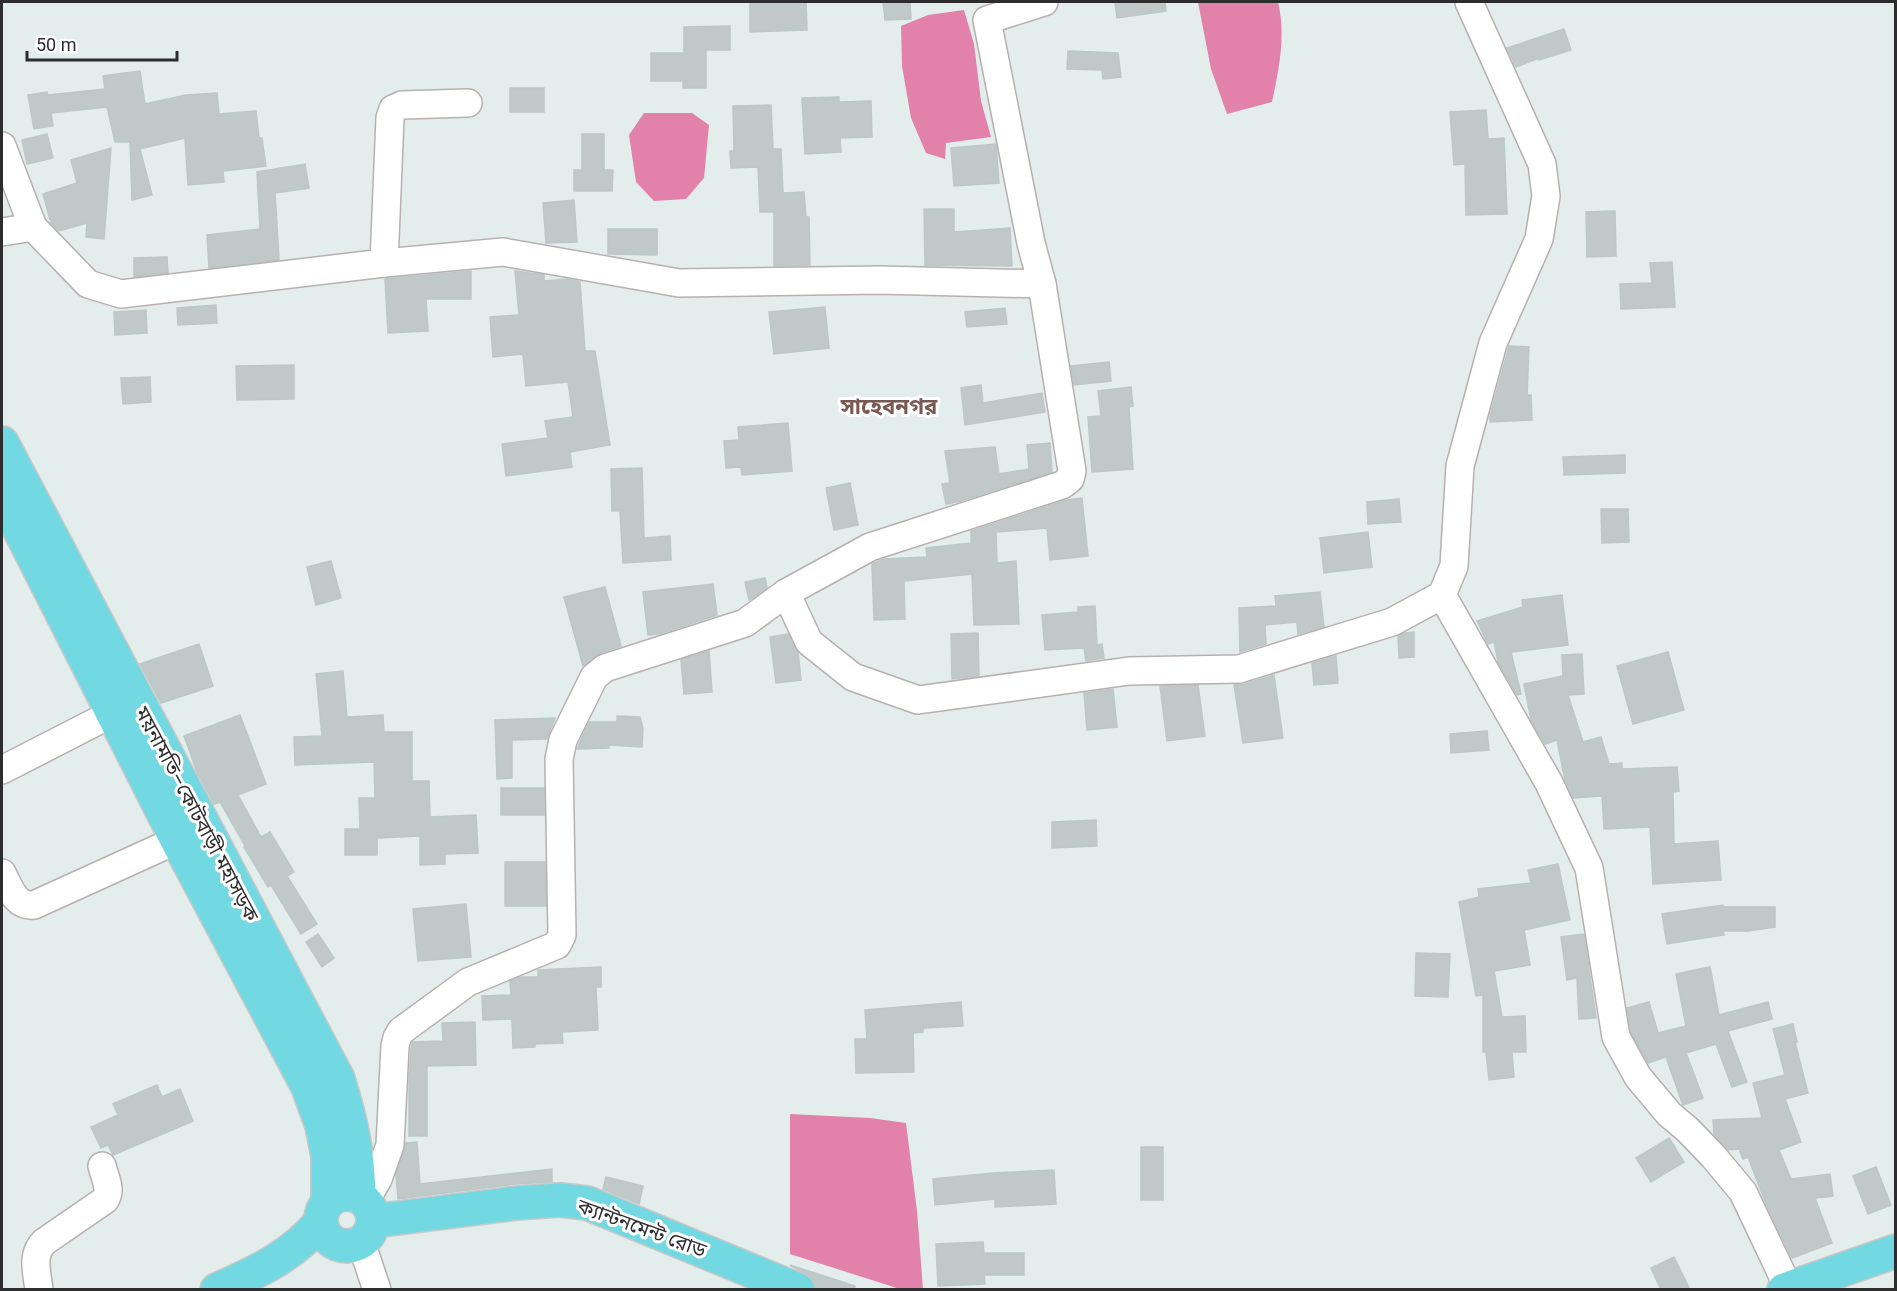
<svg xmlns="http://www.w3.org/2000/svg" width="1897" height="1291" font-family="Roboto,'Noto Sans Bengali',sans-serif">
<rect width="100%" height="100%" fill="#e2edec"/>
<!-- water -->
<g fill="#e281aa">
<path d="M1198,2H1278C1286,35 1279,69 1272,102L1227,114L1211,69Z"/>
<polygon points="964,10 974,44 981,101 991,137 946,143 945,159 926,153 911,118 902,66 901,26 928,15"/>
<polygon points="644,113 692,113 709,125 704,178 686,199 654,201 636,182 629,135"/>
<polygon points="790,1114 870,1118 906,1123 917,1211 923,1289 900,1289 790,1254"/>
</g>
<!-- building -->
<g fill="#c0c9c8" stroke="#bbc8c8" stroke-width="1.5">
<polygon points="750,2 806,2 807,30 750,32"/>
<polygon points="883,2 910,2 911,19 885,20"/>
<polygon points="1115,2 1165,2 1166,11 1117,18"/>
<polygon points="730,26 730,50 706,50 706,88 683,88 683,81 651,81 651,53 684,53 684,27"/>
<polygon points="1564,29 1571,50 1539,60 1539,58 1516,67 1507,48"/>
<polygon points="1068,51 1118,53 1121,77 1103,79 1102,70 1067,69"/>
<polygon points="140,71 145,104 186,95 217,93 219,114 256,111 259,138 262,138 266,166 223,171 224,182 188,185 185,138 140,149 152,195 132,200 130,142 115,142 107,107 51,113 53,126 34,129 28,95 47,92 48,95 105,89 103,76"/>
<rect x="510" y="88" width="34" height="24"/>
<polygon points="839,97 839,102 871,101 872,137 840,138 841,152 805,154 802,98"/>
<polygon points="771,105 773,149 781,149 783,193 804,192 806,217 809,217 810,265 774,266 774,212 760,212 758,167 731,168 730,151 734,151 733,106"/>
<polygon points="1486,110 1488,139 1504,138 1507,214 1466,215 1465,164 1454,165 1450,112"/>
<polygon points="47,134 53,158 27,164 22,140"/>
<polygon points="582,134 604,134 604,170 613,170 612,191 574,191 574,170 582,170"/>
<polygon points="996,144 999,183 954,186 951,148"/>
<polygon points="111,148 104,239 86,237 87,223 59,231 51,223 43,194 77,183 71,160"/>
<polygon points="305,164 309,188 275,193 279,260 209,268 207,235 260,229 257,172"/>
<polygon points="574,200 577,242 546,243 543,203"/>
<polygon points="924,209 954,209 954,232 1010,228 1012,266 925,265"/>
<polygon points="1615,211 1616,256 1587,257 1586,212"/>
<polygon points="608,229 657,229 657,255 608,254"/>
<polygon points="167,257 168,273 134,277 134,258"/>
<polygon points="1672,262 1675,307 1621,309 1620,284 1652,283 1650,263"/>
<polygon points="471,271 471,299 426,299 428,331 388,333 385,279"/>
<polygon points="515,271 544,275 544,281 568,279 580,282 585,351 595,351 610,445 570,452 572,467 506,476 502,444 548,438 545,421 573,417 568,382 526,386 523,354 493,357 490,317 519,315"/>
<polygon points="216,305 217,323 178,325 177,308"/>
<polygon points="825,307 829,348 774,354 769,312"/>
<polygon points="1005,308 1007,324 967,327 965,312"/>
<polygon points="146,310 147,333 115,335 114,312"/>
<polygon points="1509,346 1529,347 1527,395 1531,395 1532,420 1490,422 1490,416"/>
<polygon points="1109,362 1111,381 1074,385 1071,366"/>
<polygon points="294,365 294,399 237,400 236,366"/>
<polygon points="150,377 151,402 123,404 121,378"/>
<polygon points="981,385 983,403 1042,393 1045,412 965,425 961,388"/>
<polygon points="1131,387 1133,406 1129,407 1133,469 1092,472 1088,417 1101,416 1098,391"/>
<polygon points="788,423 792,471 742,475 741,467 726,468 724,441 739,440 738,427"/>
<polygon points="1050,443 1052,472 961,501 946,504 942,484 950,483 945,451 995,447 999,474 1029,469 1027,445"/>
<polygon points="1625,455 1625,473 1564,475 1563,457"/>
<polygon points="642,468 644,538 670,536 671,560 623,563 620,511 612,511 611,469"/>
<polygon points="850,483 858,525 834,530 826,488"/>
<polygon points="1082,498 1088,556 1050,560 1047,528 996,532 997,563 1016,561 1019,624 974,625 972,574 904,581 905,619 874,620 872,564 884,559 927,557 926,548 971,543 971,531 1067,500"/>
<polygon points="1399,499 1401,522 1368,524 1367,502"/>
<polygon points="1601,509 1628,509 1629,542 1602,543"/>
<polygon points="1368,532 1372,567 1324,573 1320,538"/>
<polygon points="331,561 341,598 316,605 307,567"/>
<polygon points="765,578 767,588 749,600 745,582"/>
<polygon points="713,584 717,615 659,634 648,635 643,592"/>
<polygon points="605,587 621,646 600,653 583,666 564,597"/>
<polygon points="1320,592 1324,627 1298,634 1297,622 1265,625 1266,644 1240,652 1239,608 1276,606 1275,596"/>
<polygon points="1562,595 1568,645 1511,652 1521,694 1517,695 1498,662 1494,642 1488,644 1477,621 1523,607 1522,600"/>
<polygon points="1095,606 1097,645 1102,644 1104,658 1086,661 1084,648 1045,650 1042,615 1078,612 1078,607"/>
<polygon points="1414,632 1414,657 1399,658 1398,636 1405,633"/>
<polygon points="978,633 979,676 952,679 951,634"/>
<polygon points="788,634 798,652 801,680 776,683 770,637"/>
<polygon points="199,644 213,686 161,703 140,664"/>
<polygon points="709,651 712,692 684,694 681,660"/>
<polygon points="1668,652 1684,710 1633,724 1617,666"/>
<polygon points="1582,654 1584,694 1568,695 1583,742 1601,737 1609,764 1622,763 1622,769 1677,767 1679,791 1673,792 1674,844 1718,841 1721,880 1653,884 1650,827 1604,829 1602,796 1573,798 1565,780 1557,740 1545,744 1531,720 1524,684 1563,676 1562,655"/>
<polygon points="1336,656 1338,683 1314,685 1312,663"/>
<polygon points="343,671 347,717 383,715 384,732 412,732 412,781 429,781 430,817 476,815 478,853 445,854 445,864 420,865 420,836 377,838 377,855 345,855 345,829 360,829 359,798 375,798 374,762 295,765 294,737 322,736 316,674"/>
<polygon points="1274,675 1283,738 1243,743 1234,685 1244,684"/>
<polygon points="1198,685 1205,736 1167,741 1160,686"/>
<polygon points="1113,689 1117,727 1087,730 1084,693"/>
<polygon points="240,715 266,784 238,795 261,837 270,832 294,872 287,876 317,924 301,934 271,885 268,887 244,847 245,846 220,802 214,804 197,772 184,736"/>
<polygon points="617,716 640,717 643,728 642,747 609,745 609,748 577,749 589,722 617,722"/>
<polygon points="555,718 547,739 512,740 512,778 497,779 495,720"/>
<polygon points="1487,731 1489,750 1451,753 1450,734"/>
<rect x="501" y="788" width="43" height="27"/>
<polygon points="1096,820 1097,846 1052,848 1052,822"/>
<polygon points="505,862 545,862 546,906 505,906"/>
<polygon points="1558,864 1570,920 1524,930 1530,965 1494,971 1502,1017 1525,1016 1526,1052 1512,1052 1514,1077 1489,1080 1486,1052 1483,1052 1483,995 1476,996 1459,902 1479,897 1478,889 1531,883 1528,870"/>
<polygon points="466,904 471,957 418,961 413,909"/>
<polygon points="1723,905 1723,907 1775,907 1775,927 1748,931 1723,931 1724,935 1667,944 1662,914"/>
<polygon points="318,934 334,958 322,967 306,942"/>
<polygon points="1584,934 1596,1018 1579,1019 1577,978 1567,980 1561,937"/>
<polygon points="1416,953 1450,954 1448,997 1415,996"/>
<polygon points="601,967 601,987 596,987 598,1030 562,1032 563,1043 535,1044 535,1047 513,1048 512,1019 483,1020 482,996 511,995 510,981 520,977 538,977 538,970"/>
<polygon points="1710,967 1719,1015 1768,1002 1772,1019 1728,1031 1747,1082 1732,1087 1716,1044 1686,1053 1703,1098 1683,1105 1666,1057 1648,1063 1631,1032 1627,1008 1649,1002 1658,1033 1686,1026 1676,974"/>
<polygon points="961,1002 963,1026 923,1028 923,1032 913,1033 914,1072 856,1073 855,1039 867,1039 865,1010"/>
<polygon points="475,1022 476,1065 427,1066 427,1136 409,1136 409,1082 411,1048 413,1042 443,1041 442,1023"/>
<polygon points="1793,1024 1797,1042 1795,1042 1808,1093 1785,1099 1801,1142 1779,1150 1791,1179 1830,1174 1833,1196 1815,1198 1832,1243 1792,1258 1766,1204 1748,1157 1743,1159 1739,1149 1728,1150 1714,1134 1713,1120 1762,1118 1753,1083 1785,1075 1773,1029"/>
<polygon points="157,1085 162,1097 180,1089 193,1121 113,1155 108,1145 101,1148 91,1127 118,1115 113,1104"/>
<polygon points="1669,1138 1684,1162 1651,1182 1636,1158"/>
<polygon points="417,1142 420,1184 552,1169 552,1182 515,1184 398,1199 396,1175 406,1143"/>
<rect x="1141" y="1147" width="22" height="53"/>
<polygon points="1876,1167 1891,1205 1868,1214 1853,1176"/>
<polygon points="1054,1170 1056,1204 995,1207 995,1199 935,1205 933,1179 993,1173"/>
<polygon points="606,1177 643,1186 639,1204 603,1189"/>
<polygon points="983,1242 984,1253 1024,1253 1024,1275 984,1275 985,1284 938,1286 936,1244"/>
<polygon points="1674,1257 1690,1290 1661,1290 1651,1268"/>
<polygon points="790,1265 855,1286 854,1290 816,1290 812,1278"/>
</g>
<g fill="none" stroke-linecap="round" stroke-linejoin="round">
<!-- minor casing -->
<g stroke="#b8b0ae" stroke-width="30">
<g id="minor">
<polyline points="2,146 33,227 88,284 121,294 384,263 503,252 679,283 880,280 1042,284 1031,243 987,20 1044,2"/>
<polyline points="2,232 33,227"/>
<polyline points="384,263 390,118 393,109 402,105 468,103"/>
<polyline points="786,593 809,642 853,677 918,700 1129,671 1239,669 1392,622 1442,595 1454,566 1460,466 1493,343 1539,239 1546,196 1542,164 1469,2"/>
<polyline points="1442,595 1549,783 1589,868 1616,1037 1638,1077 1669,1114 1688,1130 1713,1156 1743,1192 1788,1287"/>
<polyline points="2,770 113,713"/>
<path d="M2,873C10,888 15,907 34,905L177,840"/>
<polyline points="365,1201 378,1179 390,1145 395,1046 397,1038 401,1031 468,982 557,945 562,935 559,759 563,740 594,677 605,668 745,623 786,593 870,547 1062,485 1070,479 1072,471 1042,284"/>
<polyline points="361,1242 377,1290"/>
<path d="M39,1290C37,1272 31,1255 44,1242L105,1200C112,1190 105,1178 102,1166"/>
</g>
</g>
<!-- major casing -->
<g stroke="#c8c8c8" stroke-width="36">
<g id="major">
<path d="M2,443L338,1079C351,1121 358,1152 359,1196"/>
<polyline points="2,495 177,840 308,1087 322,1126 328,1156 328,1202"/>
<circle cx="347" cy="1220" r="26"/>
<polyline points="374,1221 517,1203 560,1200 587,1203 798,1290"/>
<path d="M217,1290C255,1273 295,1255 321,1221"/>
<polyline points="1784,1290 1896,1251"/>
</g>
</g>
<!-- minor -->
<use href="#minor" stroke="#fff" stroke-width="27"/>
<!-- major -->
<use href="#major" stroke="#72d8e2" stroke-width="33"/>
</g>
<g text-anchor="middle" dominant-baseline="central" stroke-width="6" stroke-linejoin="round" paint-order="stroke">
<!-- street labels -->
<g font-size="20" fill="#2d2d2d" stroke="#fff">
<text transform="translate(197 814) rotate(62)">ময়নামতি–কোটবাড়ী মহাসড়ক</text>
<text transform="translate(642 1228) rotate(20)">ক্যান্টনমেন্ট রোড</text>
</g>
<!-- quarter labels -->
<g font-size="22" font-weight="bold" fill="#795852" stroke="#fff">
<text x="889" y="406">সাহেবনগর</text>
</g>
</g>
<!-- border -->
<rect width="1897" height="1291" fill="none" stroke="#2d2d2d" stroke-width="6"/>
<!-- scale -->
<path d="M27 51v9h150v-9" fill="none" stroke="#2d2d2d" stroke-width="3"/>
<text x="36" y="51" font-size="18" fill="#2d2d2d" stroke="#ffffff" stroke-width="4.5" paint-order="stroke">50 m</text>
</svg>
